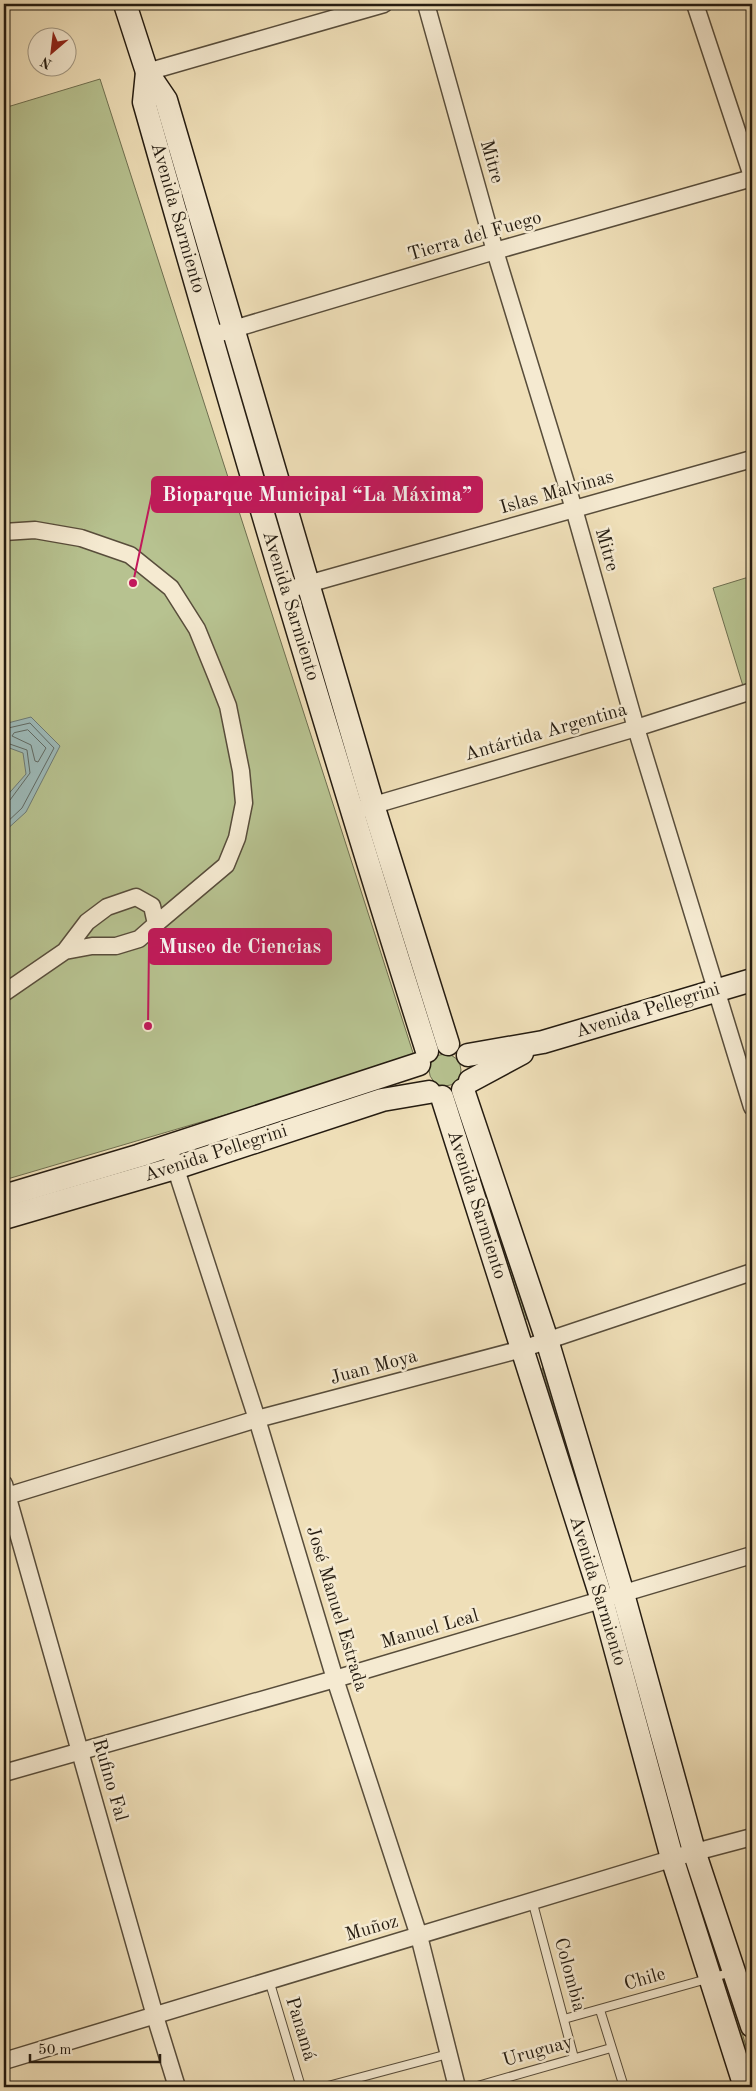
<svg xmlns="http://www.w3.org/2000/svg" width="756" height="2091" font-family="'Old Standard TT',serif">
<rect width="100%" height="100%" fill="#efdfb8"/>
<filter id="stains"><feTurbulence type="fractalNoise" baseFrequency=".004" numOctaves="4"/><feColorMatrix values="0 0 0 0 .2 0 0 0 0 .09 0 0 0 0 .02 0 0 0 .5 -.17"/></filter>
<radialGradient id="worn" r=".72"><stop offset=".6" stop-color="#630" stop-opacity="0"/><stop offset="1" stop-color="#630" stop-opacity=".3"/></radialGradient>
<!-- green -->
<g fill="#b7c290" stroke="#6e6f50">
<polygon points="100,79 415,1059 4,1180 4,108"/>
<polygon points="752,576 752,683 743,686 713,588"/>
<circle cx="445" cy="1070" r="16"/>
<polygon points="458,1106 527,1319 523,1320 454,1107"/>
<polygon points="546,1367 607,1572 603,1573 542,1368"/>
<polygon points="691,1870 718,1959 714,1960 687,1871"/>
<polygon points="731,1996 752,2066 752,2080 727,1997"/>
</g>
<!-- water -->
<polygon fill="#9dbab9" stroke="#6d7b76" points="31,717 60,746 26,812 4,832 4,799 26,774 23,753 4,746 4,724"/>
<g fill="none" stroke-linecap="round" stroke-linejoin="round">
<!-- shore -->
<g stroke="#616b65" stroke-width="1">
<polyline points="4,729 30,723 54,748 22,808 4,825"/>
<polygon points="28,730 46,748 38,762 35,761 31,745 12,736 14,733"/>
<polyline points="4,742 27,750 30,773 10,800 4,802"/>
</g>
<!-- lane casing -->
<g stroke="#584d3b" stroke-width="10">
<g id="lane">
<polyline points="532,1900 574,2058"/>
<polyline points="269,1980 301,2087"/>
<polyline points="600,2010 624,2087"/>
<polyline points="564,2019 732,1972"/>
<polyline points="324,2087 448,2054"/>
<polyline points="474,2087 611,2048"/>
</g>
</g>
<!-- street casing -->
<g stroke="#584d3b" stroke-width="19">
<g id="street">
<polyline points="426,4 495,251 574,509 636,728 752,1107"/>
<polyline points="695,4 752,176"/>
<polyline points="147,72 384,4"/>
<polyline points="210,336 495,251 752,178"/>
<polyline points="4,532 35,530 81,538 130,555 171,588 197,629 217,678 228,706 241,771 244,803 237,838 226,865 156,924"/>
<polyline points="297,587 752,459"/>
<polyline points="364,808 636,728 752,691"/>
<polyline points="4,993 65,951 87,922 107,907 136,897 152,906 156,924 139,939 116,946 92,946 65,951"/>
<polyline points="172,1157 257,1419 335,1679 419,1936 457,2087"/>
<polyline points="4,1484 155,2016 177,2087"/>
<polyline points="4,1497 257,1419 522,1349 752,1272"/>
<polyline points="4,1773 335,1679 752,1555"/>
<polyline points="4,2061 684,1855 752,1837"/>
</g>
</g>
<!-- secondary casing -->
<g stroke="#251c11" stroke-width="25">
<g id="secondary">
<polyline points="125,4 147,72 166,100 373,805 448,1044"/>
<path d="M147,72L144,102C234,420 327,736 427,1051"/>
<polyline points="468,1055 543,1042 752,980"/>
<polyline points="470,1081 522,1053"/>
<polyline points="463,1090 547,1340 623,1594 694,1851 752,2026"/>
<polyline points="442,1097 602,1600 672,1858 745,2087"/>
<polyline points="4,1196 138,1156 419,1064"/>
<polyline points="4,1218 175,1168 382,1100 429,1092"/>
</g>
</g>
<!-- lane -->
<use href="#lane" stroke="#f5ead1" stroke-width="8"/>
<!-- street -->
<use href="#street" stroke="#f5ead1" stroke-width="16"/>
<!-- secondary -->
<use href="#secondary" stroke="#f5ead1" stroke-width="22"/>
</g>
<g text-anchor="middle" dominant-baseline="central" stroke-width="5" stroke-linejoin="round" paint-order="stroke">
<!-- street labels -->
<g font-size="19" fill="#251c11" stroke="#f5ead1">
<text transform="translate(491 162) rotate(74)">Mitre</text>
<text transform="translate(177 218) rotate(74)">Avenida Sarmiento</text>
<text transform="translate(475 237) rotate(-16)">Tierra del Fuego</text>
<text transform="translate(557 493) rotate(-16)">Islas Malvinas</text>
<text transform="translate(606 550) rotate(74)">Mitre</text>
<text transform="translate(290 606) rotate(73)">Avenida Sarmiento</text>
<text transform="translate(546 733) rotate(-16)">Antártida Argentina</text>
<text transform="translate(648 1011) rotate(-17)">Avenida Pellegrini</text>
<text transform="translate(216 1154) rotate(-18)">Avenida Pellegrini</text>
<text transform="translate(476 1205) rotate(72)">Avenida Sarmiento</text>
<text transform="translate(374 1368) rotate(-15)">Juan Moya</text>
<text transform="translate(597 1591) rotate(73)">Avenida Sarmiento</text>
<text transform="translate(336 1609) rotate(73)">José Manuel Estrada</text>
<text transform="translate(430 1630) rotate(-16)">Manuel Leal</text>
<text transform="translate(109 1780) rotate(74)">Rufino Fal</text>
<text transform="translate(372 1929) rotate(-16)">Muñoz</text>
<text transform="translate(569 1975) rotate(75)">Colombia</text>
<text transform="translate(645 1980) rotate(-16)">Chile</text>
<text transform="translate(300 2029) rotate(73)">Panamá</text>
<text transform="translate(538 2052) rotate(-16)">Uruguay</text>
</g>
</g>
<!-- callouts -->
<path fill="none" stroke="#c2185b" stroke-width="2" d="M133 583L152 494M148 1026L149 946"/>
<g fill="#c2185b" stroke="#f5ead1" stroke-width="2">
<circle cx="133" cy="583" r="5"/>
<circle cx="148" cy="1026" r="5"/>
</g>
<g fill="#c2185b" stroke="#c2185b" stroke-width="2">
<rect x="152" y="477" width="330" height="35" rx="5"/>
<rect x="149" y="929" width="182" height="35" rx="5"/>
</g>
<g font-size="20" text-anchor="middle" font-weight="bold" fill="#fff">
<text x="317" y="501">Bioparque Municipal “La Máxima”</text>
<text x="240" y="953">Museo de Ciencias</text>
</g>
<!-- margin -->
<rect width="756" height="2091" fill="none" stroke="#efdfb8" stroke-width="20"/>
<rect x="5" y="5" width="746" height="2081" fill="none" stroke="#251c11" stroke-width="2.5"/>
<rect x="10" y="10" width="736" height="2071" fill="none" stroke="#251c11"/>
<!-- north arrow -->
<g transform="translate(52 52) rotate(208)"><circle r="24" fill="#f5ead1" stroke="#a29884"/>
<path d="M0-4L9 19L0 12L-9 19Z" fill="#8f2418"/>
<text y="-8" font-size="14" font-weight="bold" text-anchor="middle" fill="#251c11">N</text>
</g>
<!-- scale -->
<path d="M30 2054v8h130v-8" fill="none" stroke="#251c11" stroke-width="2.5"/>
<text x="38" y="2054" font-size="15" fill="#251c11" stroke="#f5ead1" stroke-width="4" paint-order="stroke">50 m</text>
<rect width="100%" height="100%" filter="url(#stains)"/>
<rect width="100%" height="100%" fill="url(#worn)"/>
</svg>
